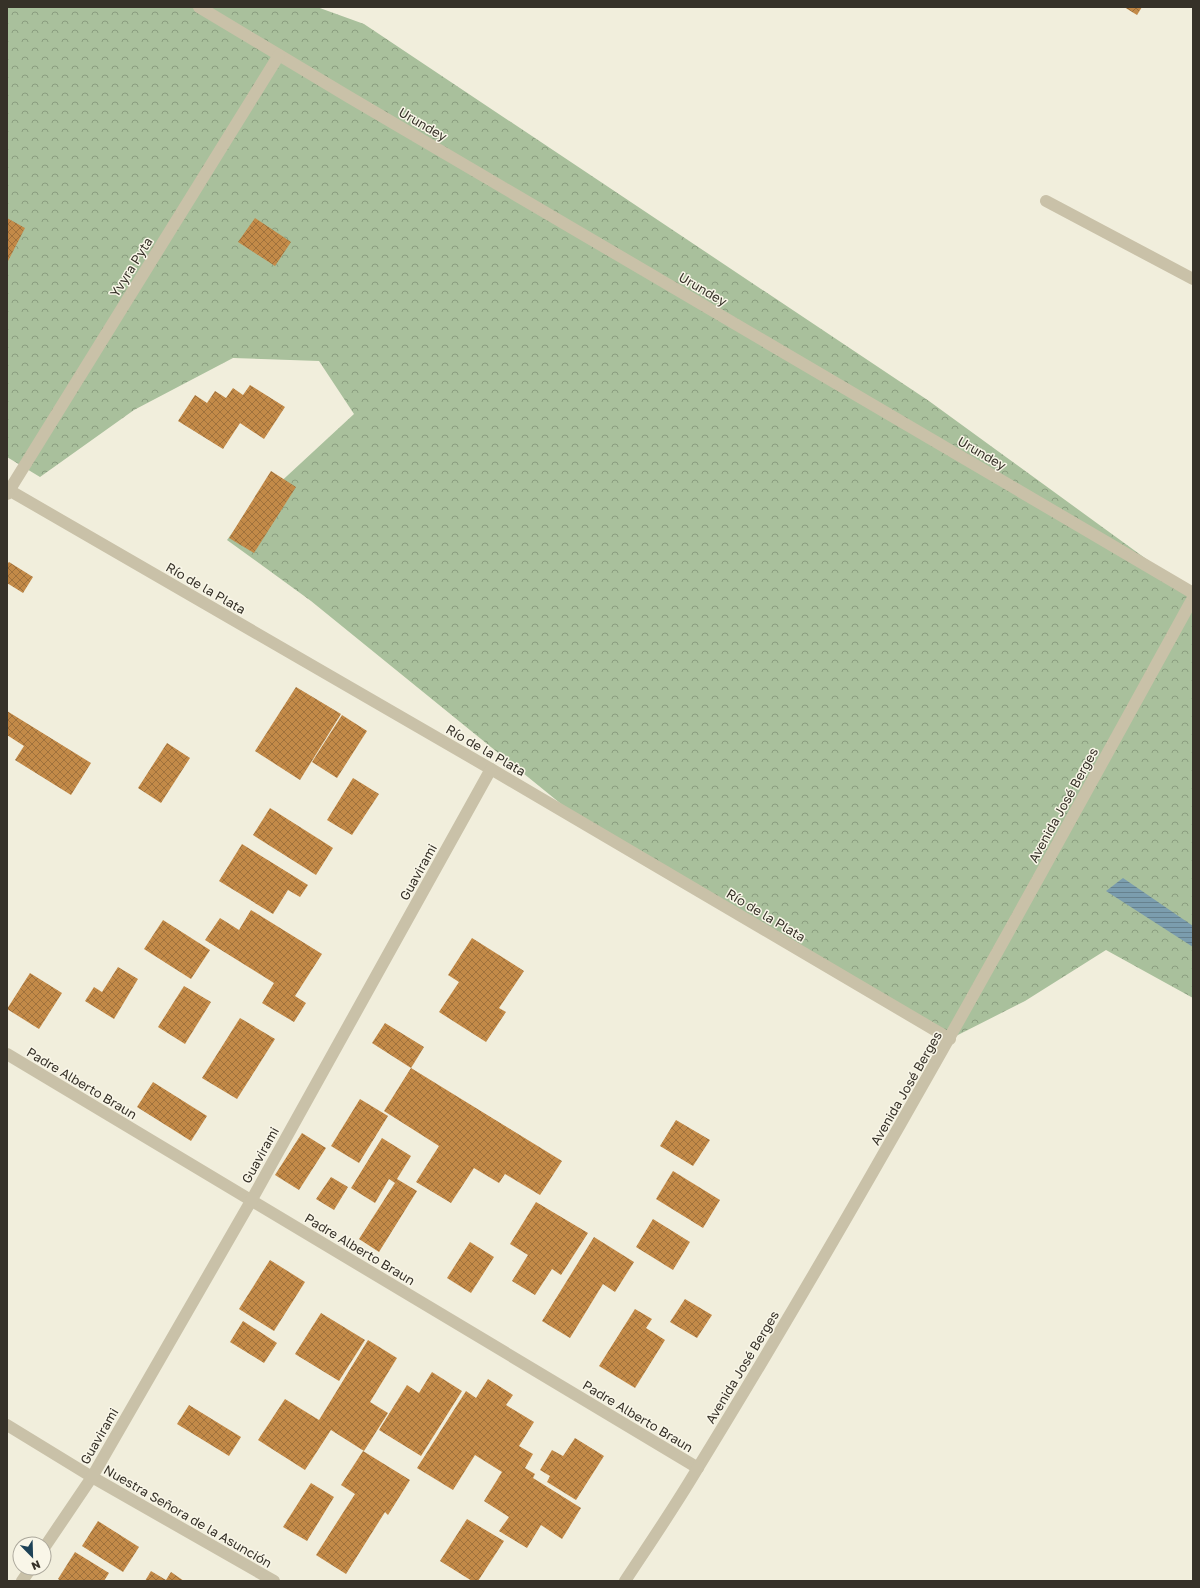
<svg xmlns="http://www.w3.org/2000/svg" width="1200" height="1588" font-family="'Golos Text',sans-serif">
<defs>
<pattern id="forest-crowns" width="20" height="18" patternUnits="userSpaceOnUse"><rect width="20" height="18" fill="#a9c09c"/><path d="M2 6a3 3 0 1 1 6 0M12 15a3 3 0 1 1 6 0" fill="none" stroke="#8a9d7f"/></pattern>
<pattern id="water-rules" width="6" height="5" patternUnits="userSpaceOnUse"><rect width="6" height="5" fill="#7b9dae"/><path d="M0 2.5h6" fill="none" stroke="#66818e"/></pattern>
<pattern id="building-cross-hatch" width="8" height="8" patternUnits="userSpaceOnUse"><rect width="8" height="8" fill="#c38a48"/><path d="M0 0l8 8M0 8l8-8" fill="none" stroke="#9f713c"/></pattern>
</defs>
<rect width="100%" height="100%" fill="#f1eedc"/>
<!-- forest -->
<polygon fill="url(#forest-crowns)" points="7,7 317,7 364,24 929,401 1193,593 1193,998 1106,950 1025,1001 950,1039 592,829 311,601 227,540 246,514 354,414 319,361 233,358 134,410 40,477 7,457"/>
<!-- water -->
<polygon fill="url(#water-rules)" points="1123,878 1193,926 1193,947 1106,891"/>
<!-- building -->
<g fill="url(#building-cross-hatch)">
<polygon points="1124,7 1142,7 1137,15"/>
<polygon points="7,218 25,228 7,263"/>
<polygon points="255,218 291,242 275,266 238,242"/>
<polygon points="250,385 285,407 264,439 240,423 223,449 178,421 195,395 207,403 215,391 226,398 233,388 243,395"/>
<polygon points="271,471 296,487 254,553 229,538"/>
<polygon points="9,562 33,577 23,593 7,583 7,564"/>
<polygon points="296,687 341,714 300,780 255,751"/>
<polygon points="7,711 91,763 71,795 15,760 24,746 7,735"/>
<polygon points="342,715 367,731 337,778 312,762"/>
<polygon points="167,743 190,758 161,803 138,788"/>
<polygon points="353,778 379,794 352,835 327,820"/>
<polygon points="270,808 333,848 316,875 253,835"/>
<polygon points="242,844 308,885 300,897 288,890 273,914 219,881"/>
<polygon points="251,910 322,954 295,996 306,1003 294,1022 262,1003 274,983 205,940 220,918 239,930"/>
<polygon points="163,920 210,950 191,979 144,949"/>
<polygon points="472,938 524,971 499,1008 506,1012 486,1042 439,1012 459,982 448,975"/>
<polygon points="118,967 138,979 114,1019 85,1001 94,987 102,992"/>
<polygon points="30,973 62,993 39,1029 7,1009"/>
<polygon points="184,986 211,1002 185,1044 158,1027"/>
<polygon points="240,1018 275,1039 237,1099 202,1078"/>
<polygon points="385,1023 424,1047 411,1068 372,1043"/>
<polygon points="411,1068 562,1161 540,1195 505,1174 499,1183 474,1168 451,1203 416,1182 439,1146 384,1111"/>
<polygon points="153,1082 207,1116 191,1141 137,1107"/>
<polygon points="360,1099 388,1116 359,1163 331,1146"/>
<polygon points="676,1120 710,1140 693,1166 660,1146"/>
<polygon points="302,1133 326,1148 299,1190 275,1175"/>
<polygon points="382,1138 411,1156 397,1179 417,1191 379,1252 359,1239 395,1183 389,1179 375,1203 351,1188"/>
<polygon points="673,1171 720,1200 703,1228 656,1199"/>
<polygon points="331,1177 348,1187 334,1210 316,1199"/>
<polygon points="536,1202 588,1233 561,1275 552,1269 535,1295 512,1281 528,1255 510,1244"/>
<polygon points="653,1219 690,1242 673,1270 636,1247"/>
<polygon points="594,1237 634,1262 615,1292 603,1284 570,1338 542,1321"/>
<polygon points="470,1242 494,1257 471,1293 447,1278"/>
<polygon points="270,1260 305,1282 274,1331 239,1309"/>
<polygon points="685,1299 712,1315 697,1338 670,1322"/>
<polygon points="635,1309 652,1319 646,1328 665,1340 635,1388 599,1366"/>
<polygon points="321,1313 365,1340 339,1381 295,1354"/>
<polygon points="243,1321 277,1343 264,1363 230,1342"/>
<polygon points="368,1340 397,1358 370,1402 388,1413 364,1451 331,1430 305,1470 258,1440 285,1399 319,1420"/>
<polygon points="432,1372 462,1391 421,1456 379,1430 407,1385 419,1393"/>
<polygon points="488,1379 513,1395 506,1405 534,1422 519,1446 533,1454 525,1468 535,1474 533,1478 581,1508 562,1539 541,1525 527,1548 499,1531 509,1517 484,1501 502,1472 475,1455 453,1490 417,1468 466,1391 476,1398"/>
<polygon points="189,1405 241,1437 229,1456 177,1424"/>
<polygon points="575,1438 604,1456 576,1500 547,1482 550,1476 540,1470 552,1450 563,1456"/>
<polygon points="363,1451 410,1480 388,1515 385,1512 346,1574 316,1555 355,1494 341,1485"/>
<polygon points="311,1483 334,1497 307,1541 283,1527"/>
<polygon points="467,1519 504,1541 478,1581 472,1581 440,1561"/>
<polygon points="98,1521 139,1547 123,1572 82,1546"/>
<polygon points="75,1552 109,1573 104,1581 61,1581 58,1579"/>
<polygon points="151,1571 166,1580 171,1572 184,1581 145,1581"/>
</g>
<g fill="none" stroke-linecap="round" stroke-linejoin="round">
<!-- street -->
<g stroke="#c9c1a8" stroke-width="12">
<polyline points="199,7 349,97 1193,593"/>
<polyline points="1046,201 1193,279"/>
<polyline points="7,489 491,769 950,1039"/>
<polyline points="7,494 279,55"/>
<polyline points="7,1054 698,1468"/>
<polyline points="7,1425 92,1477 274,1581"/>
<polyline points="44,1548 92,1477 251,1201 491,769"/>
<polyline points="22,1581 31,1568"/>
<path d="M625,1581C650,1543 676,1505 699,1466C873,1182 1032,890 1193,598"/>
</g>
</g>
<g text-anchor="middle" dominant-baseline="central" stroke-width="3" stroke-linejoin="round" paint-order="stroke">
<!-- street labels -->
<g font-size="13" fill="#363128" stroke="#f9f6e8">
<text transform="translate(423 124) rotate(30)">Urundey</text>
<text transform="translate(131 267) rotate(-58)">Yvyra Pyta</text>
<text transform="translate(703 289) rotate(30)">Urundey</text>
<text transform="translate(982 453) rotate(30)">Urundey</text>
<text transform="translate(206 588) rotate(30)">Río de la Plata</text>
<text transform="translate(486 750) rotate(30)">Río de la Plata</text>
<text transform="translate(1063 805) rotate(-61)">Avenida José Berges</text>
<text transform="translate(418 872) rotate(-61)">Guavirami</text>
<text transform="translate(766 915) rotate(31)">Río de la Plata</text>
<text transform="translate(82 1083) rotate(31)">Padre Alberto Braun</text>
<text transform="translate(906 1088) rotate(-60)">Avenida José Berges</text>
<text transform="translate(260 1155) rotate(-61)">Guavirami</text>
<text transform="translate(360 1249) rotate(31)">Padre Alberto Braun</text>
<text transform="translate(742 1367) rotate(-59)">Avenida José Berges</text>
<text transform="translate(638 1416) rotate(31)">Padre Alberto Braun</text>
<text transform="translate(99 1436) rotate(-60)">Guavirami</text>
<text transform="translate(188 1516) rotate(30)">Nuestra Señora de la Asunción</text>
</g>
</g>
<!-- border -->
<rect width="1200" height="1588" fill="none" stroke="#363128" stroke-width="16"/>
<!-- north arrow -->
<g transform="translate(32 1556) rotate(157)"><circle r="19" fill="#f9f6e8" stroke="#aba79b"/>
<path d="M0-3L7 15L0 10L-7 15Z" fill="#1e4257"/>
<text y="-6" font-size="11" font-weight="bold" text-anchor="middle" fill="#363128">N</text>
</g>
</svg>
